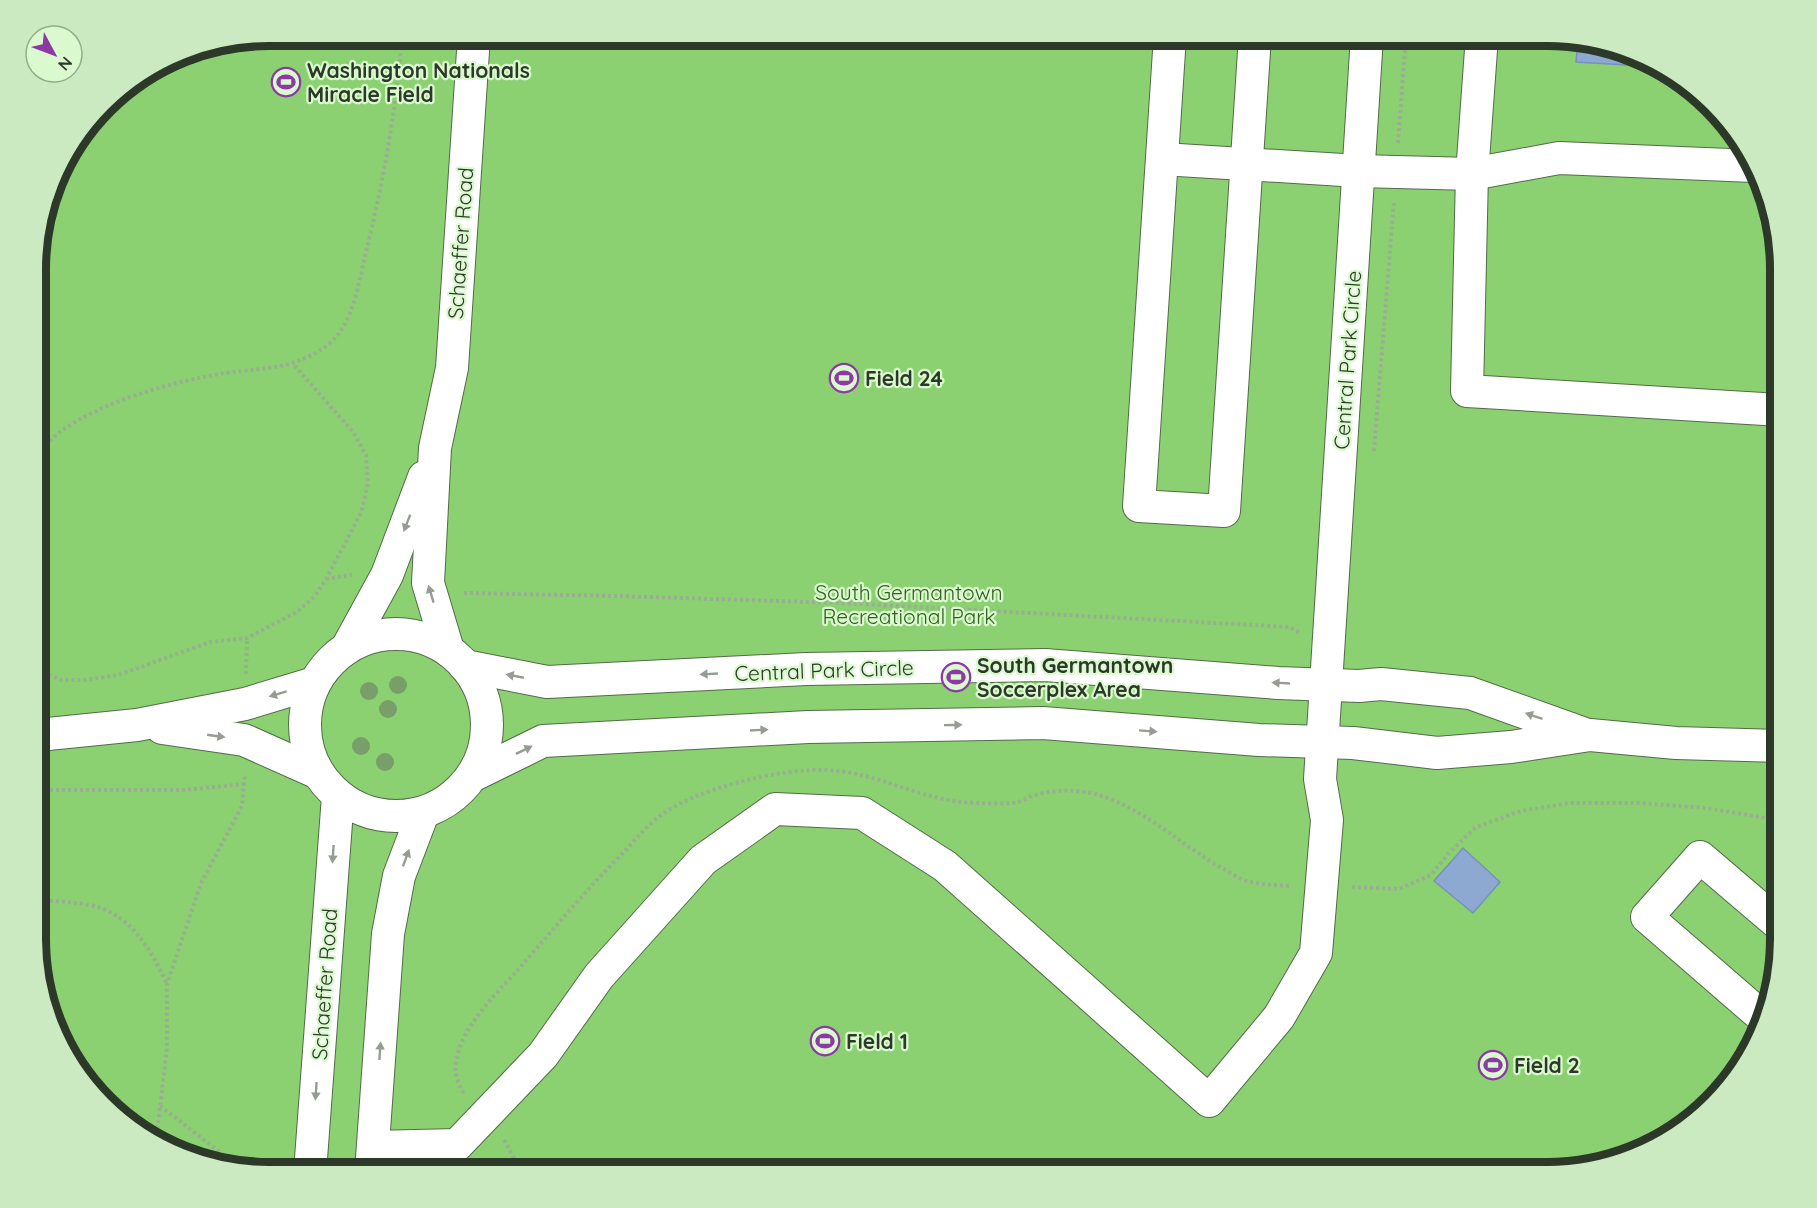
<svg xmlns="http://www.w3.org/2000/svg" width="1817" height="1208" font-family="Quicksand,sans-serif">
<rect width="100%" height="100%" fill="#cdecc2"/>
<!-- green -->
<polygon fill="#8cd171" points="270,36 1548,36 1622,48 1678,76 1750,153 1781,255 1781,953 1769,1013 1741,1069 1664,1141 1562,1172 269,1172 195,1160 139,1132 67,1056 38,969 38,239 60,166 115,94 180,54"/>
<!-- building -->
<g fill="#8ea9d1" stroke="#7792b8" stroke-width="1.5">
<polygon points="1578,41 1622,48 1660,67 1576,62"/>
<polygon points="1463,848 1500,882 1473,913 1434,881"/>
</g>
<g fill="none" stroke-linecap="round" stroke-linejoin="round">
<!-- minor casing -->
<g stroke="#516c47" stroke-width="34">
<g id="minor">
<polyline points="1170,36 1139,506 1224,511 1255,36"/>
<polyline points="1482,36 1472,174 1467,391 1781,410"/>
<polyline points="1162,159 1359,171 1472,174 1559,158 1754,166"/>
<circle cx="396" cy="725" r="91"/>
<polyline points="347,648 387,575 424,477"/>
<polyline points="448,650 428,583 435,448 452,368 474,36"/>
<polyline points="465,666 547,682 806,669 1045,665 1278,683 1359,686 1381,684 1470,693 1585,734"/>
<polyline points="162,728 244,740 318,773"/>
<polyline points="38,735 137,725 245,704 311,684"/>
<polyline points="472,776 543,741 808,727 1043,723 1259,740 1353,743 1437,753 1511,747 1590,735 1676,743 1781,746"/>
<polyline points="1766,1020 1647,917 1700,857 1781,926"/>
<polyline points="373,1147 457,1145 543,1055 599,976 703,860 775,809 862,813 945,866 1209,1101 1279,1017 1316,953 1327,820 1320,779 1367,36"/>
<polyline points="310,1172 338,796"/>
<polyline points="371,1172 388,934 399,876 423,813"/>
</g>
</g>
<!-- path -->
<g stroke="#97b08e" stroke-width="4" stroke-dasharray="3 3" stroke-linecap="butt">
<polyline points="1398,143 1406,36"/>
<polyline points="1374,451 1394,201"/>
<path d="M38,455C45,447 52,438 60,432C102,401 175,381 226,373C264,368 298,369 330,343C352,325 359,283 365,256C383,184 396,111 402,36"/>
<polyline points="326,579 352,575"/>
<polyline points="464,593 617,596 842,603 1290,627 1300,633"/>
<polyline points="38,669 60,680 86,680 119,675 210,642 247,638 297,612 315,596 326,579 361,513 368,484 366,455 353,432 293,364"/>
<polyline points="246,674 247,638"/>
<polyline points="38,790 184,790 245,784"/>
<polyline points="1352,887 1399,889 1431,875 1449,853 1476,827 1521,811 1569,803 1639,803 1706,808 1761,817 1781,822"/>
<path d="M38,900C55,901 72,902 89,905C130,912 151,950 167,984"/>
<path d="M464,1093C434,1053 492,998 517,971C552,931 586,890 624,852C634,841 644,829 656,819C692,789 780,768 827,770C874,772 915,797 962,802C974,803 1008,805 1018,802C1023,801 1027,798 1032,796C1058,788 1083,789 1108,798C1150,814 1183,846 1222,868C1229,872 1237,877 1244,880C1259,885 1275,885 1290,886"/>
<polyline points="160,1106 239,1167"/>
<polyline points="504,1140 514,1158 510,1172"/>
<polyline points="156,1141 167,1048 167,984 201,883 242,806 245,774"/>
</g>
<!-- minor -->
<use href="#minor" stroke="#fff" stroke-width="32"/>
</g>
<!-- trees -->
<g fill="#789f69">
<circle cx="398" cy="685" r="9"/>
<circle cx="369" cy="691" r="9"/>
<circle cx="388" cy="709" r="9"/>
<circle cx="361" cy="746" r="9"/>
<circle cx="385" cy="762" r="9"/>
</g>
<!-- one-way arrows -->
<defs><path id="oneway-solid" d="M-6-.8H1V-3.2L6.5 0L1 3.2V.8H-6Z" transform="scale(1.5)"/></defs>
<g fill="#969c94">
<use href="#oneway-solid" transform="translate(407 523) rotate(111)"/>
<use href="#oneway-solid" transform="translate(431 594) rotate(-107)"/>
<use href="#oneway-solid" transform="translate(709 674) rotate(177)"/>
<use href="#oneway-solid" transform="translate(515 676) rotate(-169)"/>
<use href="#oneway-solid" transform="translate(1281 683) rotate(-177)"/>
<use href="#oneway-solid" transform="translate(278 694) rotate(163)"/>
<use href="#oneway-solid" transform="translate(1534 716) rotate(-161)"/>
<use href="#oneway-solid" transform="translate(953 725) rotate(-1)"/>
<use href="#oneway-solid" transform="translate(759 730) rotate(-3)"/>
<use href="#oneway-solid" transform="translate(1148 731) rotate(4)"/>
<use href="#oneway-solid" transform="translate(216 736) rotate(8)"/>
<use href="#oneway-solid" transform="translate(524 750) rotate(-26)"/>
<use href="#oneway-solid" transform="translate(333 854) rotate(94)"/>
<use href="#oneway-solid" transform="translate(406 858) rotate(-70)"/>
<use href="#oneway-solid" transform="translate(380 1051) rotate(-86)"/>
<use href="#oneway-solid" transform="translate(316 1091) rotate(94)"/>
</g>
<!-- icons -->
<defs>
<g id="stadium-ring" transform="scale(1.5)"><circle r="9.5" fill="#daf9cf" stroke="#8c38a5" stroke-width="1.5"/><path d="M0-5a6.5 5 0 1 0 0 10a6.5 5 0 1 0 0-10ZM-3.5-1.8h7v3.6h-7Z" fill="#8c38a5"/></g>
</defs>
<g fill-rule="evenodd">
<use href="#stadium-ring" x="286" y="82"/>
<use href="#stadium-ring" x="844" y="378"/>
<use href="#stadium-ring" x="956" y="677"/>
<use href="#stadium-ring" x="825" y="1041"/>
<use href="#stadium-ring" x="1493" y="1065"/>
</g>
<g text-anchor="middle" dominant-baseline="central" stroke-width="4.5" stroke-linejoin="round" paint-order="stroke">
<!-- poi labels -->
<g font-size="21" font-weight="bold" fill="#2c3928" stroke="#daf9cf" text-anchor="start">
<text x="307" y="70">Washington Nationals<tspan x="307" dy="24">Miracle Field</tspan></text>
<text x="865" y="378">Field 24</text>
<text x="977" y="665">South Germantown<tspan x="977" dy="24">Soccerplex Area</tspan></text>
<text x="846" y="1041">Field 1</text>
<text x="1514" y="1065">Field 2</text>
</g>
<!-- street labels -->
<g font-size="21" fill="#2c3928" stroke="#daf9cf">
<text transform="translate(460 243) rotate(-86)">Schaeffer Road</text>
<text transform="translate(1347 360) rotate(-86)">Central Park Circle</text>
<text transform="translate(824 670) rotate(-2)">Central Park Circle</text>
<text transform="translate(324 984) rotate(-86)">Schaeffer Road</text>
</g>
<!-- park labels -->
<g font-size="21" fill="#336020" stroke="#daf9cf">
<text x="909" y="592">South Germantown<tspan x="909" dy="24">Recreational Park</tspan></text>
</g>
</g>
<!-- crop -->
<path d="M0 0H1817V1208H0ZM269 46H1547A223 223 0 0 1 1770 269V939A223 223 0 0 1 1547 1162H269A223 223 0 0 1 46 939V269A223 223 0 0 1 269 46Z" fill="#cceac2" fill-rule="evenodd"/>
<path fill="none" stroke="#2c3928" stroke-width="8" d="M269 46H1547A223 223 0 0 1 1770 269V939A223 223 0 0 1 1547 1162H269A223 223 0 0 1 46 939V269A223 223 0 0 1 269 46Z"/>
<!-- north arrow -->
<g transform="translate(54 54) rotate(131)"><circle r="28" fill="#daf9cf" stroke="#94ac8c" stroke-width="1.5"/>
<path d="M0-4.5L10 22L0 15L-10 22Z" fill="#8c38a5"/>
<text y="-9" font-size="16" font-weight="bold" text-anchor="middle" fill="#2c3928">N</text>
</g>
</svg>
